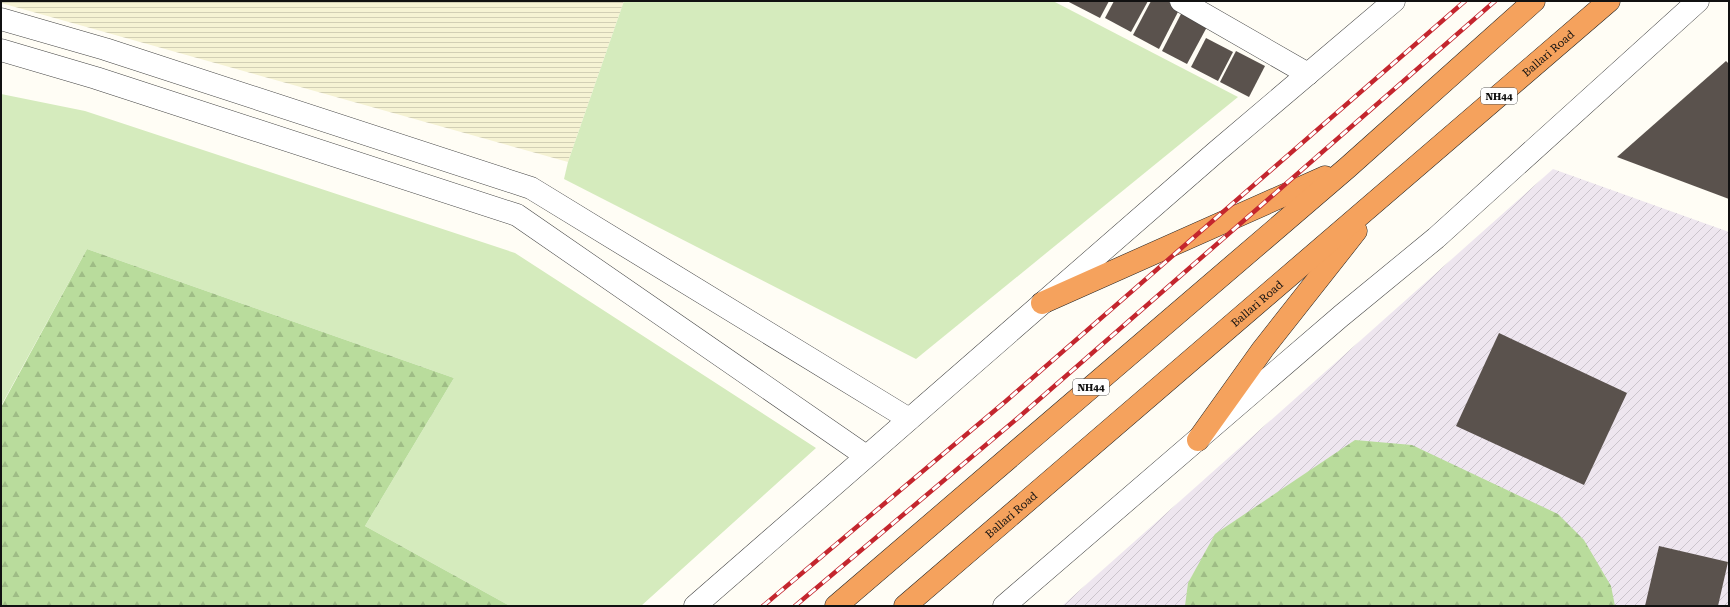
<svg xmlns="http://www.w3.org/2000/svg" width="1730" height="607" font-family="'Roboto Serif',serif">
<defs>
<pattern id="industrial-furrows" width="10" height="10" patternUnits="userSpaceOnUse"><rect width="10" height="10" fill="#eee6ef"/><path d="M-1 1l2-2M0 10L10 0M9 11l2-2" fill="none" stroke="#cbc4cc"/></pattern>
<pattern id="farmland-rules" width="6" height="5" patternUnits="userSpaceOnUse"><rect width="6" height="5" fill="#f6f3d4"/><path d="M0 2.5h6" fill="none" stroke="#d2cfb5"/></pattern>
<pattern id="forest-firs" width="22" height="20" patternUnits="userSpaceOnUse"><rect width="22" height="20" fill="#b9dc9c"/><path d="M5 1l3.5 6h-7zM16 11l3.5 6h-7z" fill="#9ebc85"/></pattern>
</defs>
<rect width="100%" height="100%" fill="#fffdf5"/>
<!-- industrial -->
<polygon fill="url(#industrial-furrows)" points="1553,169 1729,232 1729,606 1062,606"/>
<!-- farmland -->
<polygon fill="url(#farmland-rules)" points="1,1 624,1 568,162 1,3"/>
<!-- grass -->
<g fill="#d5ebbd">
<polygon points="624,1 1053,1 1238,97 916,359 564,179 568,162"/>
<polygon points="1,94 85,111 515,253 816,448 641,606 510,606 365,526 454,378 87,249 1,406"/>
</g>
<!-- forest -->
<g fill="url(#forest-firs)">
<polygon points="87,249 454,378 365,526 510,606 1,606 1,407"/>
<polygon points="1355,440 1412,445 1558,514 1584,540 1611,586 1615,606 1185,606 1188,583 1215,534"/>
</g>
<!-- building -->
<g fill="#5a524d">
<polygon points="1067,1 1109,1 1100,18"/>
<polygon points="1114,1 1148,1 1131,32 1105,18"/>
<polygon points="1151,1 1167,1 1180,8 1159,49 1133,35"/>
<polygon points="1182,12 1208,25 1187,64 1162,51"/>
<polygon points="1206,38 1233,52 1218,81 1191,67"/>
<polygon points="1236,51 1265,66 1249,97 1220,82"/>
<polygon points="1726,61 1729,64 1729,199 1617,157"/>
<polygon points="1499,333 1627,393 1584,485 1456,426"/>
<polygon points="1659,546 1728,562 1718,606 1645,606"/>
</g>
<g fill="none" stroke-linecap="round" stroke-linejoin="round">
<!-- minor casing -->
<g stroke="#444" stroke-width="23">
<g id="minor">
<polyline points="1181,1 1308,74"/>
<polyline points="1,19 105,49 531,188 909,419"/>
<polyline points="1,50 96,78 517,215 866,456"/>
<polyline points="695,606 1216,152 1394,1"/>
<polyline points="1004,606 1341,316 1436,238 1698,1"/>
</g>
</g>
<!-- highway casing -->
<g stroke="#222" stroke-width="23">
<g id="highway">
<polyline points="1042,303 1325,177"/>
<polyline points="1198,440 1263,349 1356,231"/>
<polyline points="836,606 1347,168 1534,1"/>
<path id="s1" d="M905,606L1609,1"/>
</g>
</g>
<!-- minor -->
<use href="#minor" stroke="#fff" stroke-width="22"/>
<!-- highway -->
<use href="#highway" stroke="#f5a25d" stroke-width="22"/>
<!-- rail casing -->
<g stroke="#c4262e" stroke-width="4.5">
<g id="rail">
<polyline points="763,606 1006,401 1465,1"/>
<polyline points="795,606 1019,417 1495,1"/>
</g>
</g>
<!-- rail -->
<use href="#rail" stroke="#fff" stroke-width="3" stroke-dasharray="9" stroke-linecap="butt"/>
</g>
<g text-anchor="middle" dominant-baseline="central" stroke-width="4" stroke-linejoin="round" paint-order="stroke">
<!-- shield labels -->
<g fill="#fff" stroke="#585858" stroke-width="1">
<rect x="1481" y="88" width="36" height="16" rx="3"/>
<rect x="1073" y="379" width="36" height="16" rx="3"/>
</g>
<g font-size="10" font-weight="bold" fill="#111">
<text x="1499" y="96">NH44</text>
<text x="1091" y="387">NH44</text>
</g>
<!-- street labels -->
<g font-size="11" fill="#111" stroke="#fff">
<text stroke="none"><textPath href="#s1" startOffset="848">Ballari Road</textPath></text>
<text stroke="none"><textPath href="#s1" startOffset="464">Ballari Road</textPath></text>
<text stroke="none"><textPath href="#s1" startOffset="140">Ballari Road</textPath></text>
</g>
</g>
<!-- border -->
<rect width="1730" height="607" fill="none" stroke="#111111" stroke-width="4"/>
</svg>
